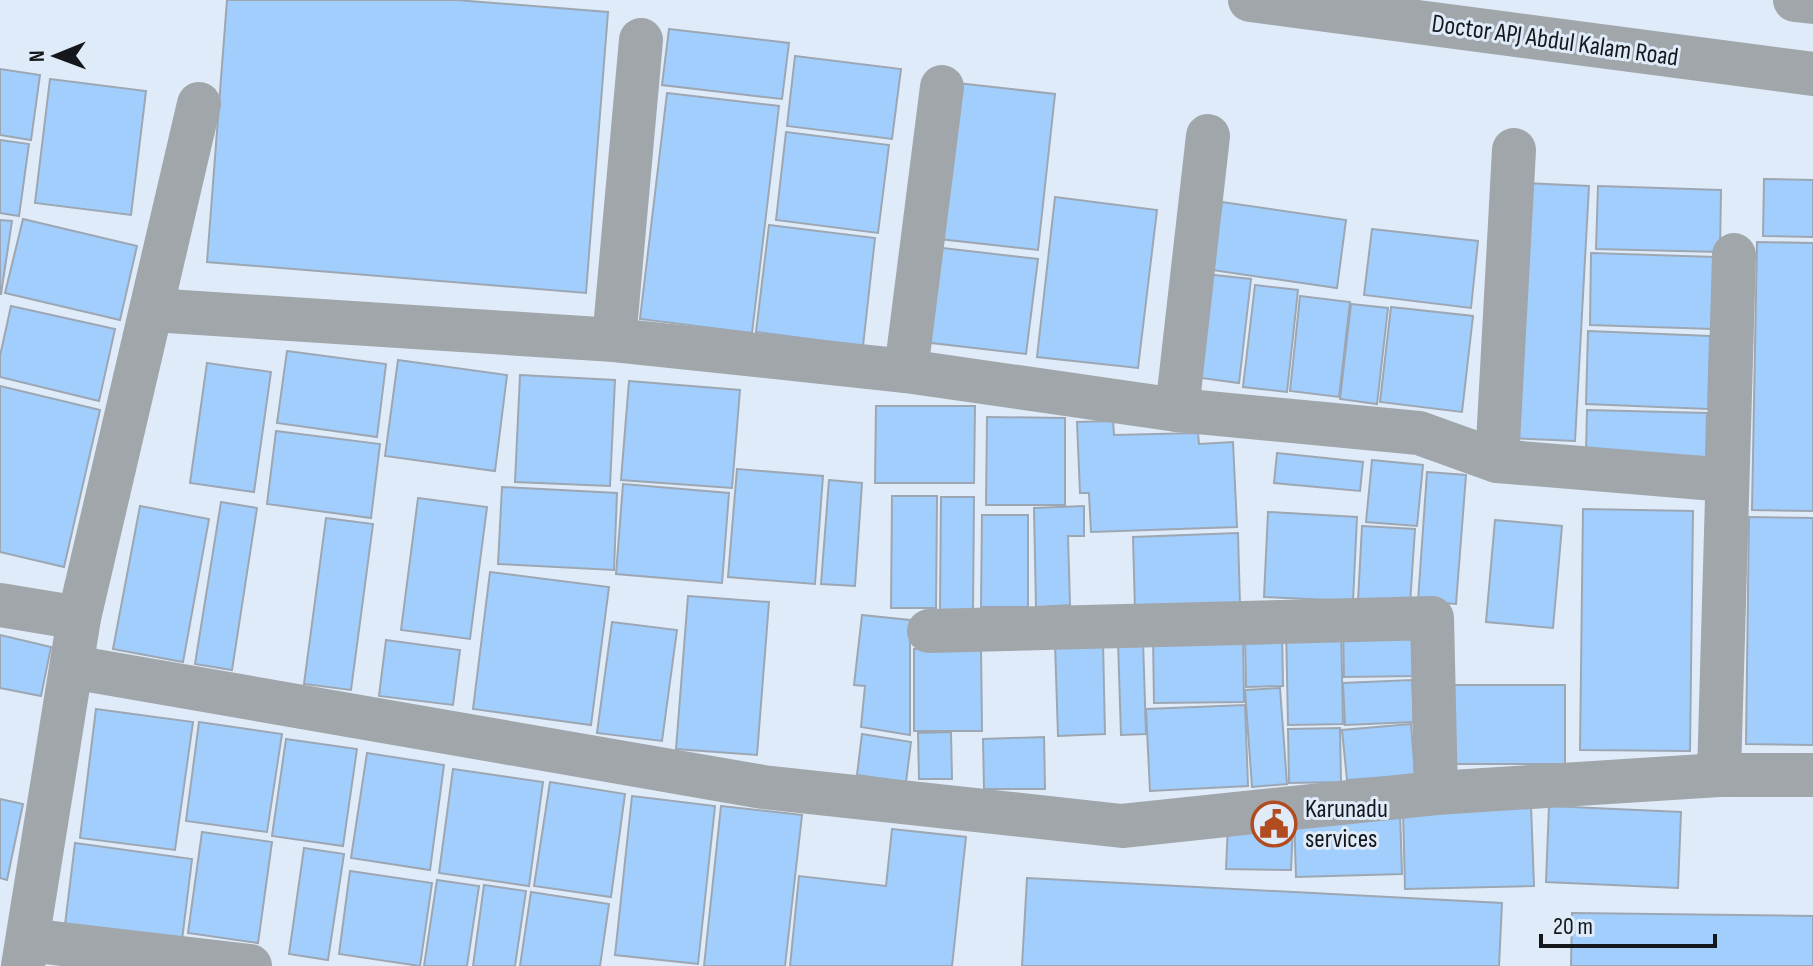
<svg xmlns="http://www.w3.org/2000/svg" width="1813" height="966" font-family="'Sofia Sans Condensed',sans-serif">
<rect width="100%" height="100%" fill="#dfebf8"/>
<!-- building -->
<g fill="#a2cefe" stroke="#9ca7b3" stroke-width="2">
<polygon points="227,0 456,0 608,12 586,293 207,262"/>
<polygon points="669,29 789,43 782,99 662,85"/>
<polygon points="795,56 901,69 892,139 787,126"/>
<polygon points="0,69 40,75 31,140 0,135"/>
<polygon points="50,79 146,91 131,215 35,203"/>
<polygon points="948,82 1055,94 1038,250 930,238"/>
<polygon points="667,93 779,106 752,333 640,319"/>
<polygon points="786,132 889,145 878,233 776,220"/>
<polygon points="0,140 29,144 19,216 0,213"/>
<polygon points="1764,179 1813,180 1813,237 1763,236"/>
<polygon points="1524,183 1589,186 1575,441 1510,438"/>
<polygon points="1598,186 1721,190 1720,252 1596,249"/>
<polygon points="1055,197 1157,210 1138,368 1037,357"/>
<polygon points="1222,202 1346,220 1337,288 1212,270"/>
<polygon points="23,219 137,246 120,320 5,293"/>
<polygon points="0,220 12,221 1,294 0,294"/>
<polygon points="769,225 875,238 863,346 756,332"/>
<polygon points="1372,229 1478,241 1471,308 1364,295"/>
<polygon points="1757,242 1813,243 1813,511 1752,510"/>
<polygon points="934,247 1038,259 1026,354 923,342"/>
<polygon points="1591,253 1715,257 1713,329 1590,325"/>
<polygon points="1205,274 1251,279 1239,383 1194,377"/>
<polygon points="1255,285 1298,290 1287,392 1243,387"/>
<polygon points="1300,296 1350,302 1339,397 1290,391"/>
<polygon points="1351,304 1388,308 1377,404 1340,399"/>
<polygon points="11,306 115,329 99,401 0,377 0,356"/>
<polygon points="1391,307 1473,316 1462,412 1380,402"/>
<polygon points="1588,331 1710,336 1708,409 1586,404"/>
<polygon points="287,351 386,364 377,437 277,423"/>
<polygon points="398,360 507,375 495,471 385,456"/>
<polygon points="207,363 271,372 254,492 190,483"/>
<polygon points="520,375 615,380 610,486 515,482"/>
<polygon points="629,381 740,390 732,488 621,480"/>
<polygon points="0,386 100,410 64,567 0,552"/>
<polygon points="876,406 975,406 974,483 875,483"/>
<polygon points="1587,410 1707,413 1706,457 1586,453"/>
<polygon points="987,417 1065,418 1065,505 986,505"/>
<polygon points="1113,421 1114,435 1198,433 1199,444 1233,442 1237,527 1091,532 1089,493 1080,493 1077,422"/>
<polygon points="276,431 380,444 371,518 267,504"/>
<polygon points="1277,453 1363,462 1360,491 1274,483"/>
<polygon points="1372,460 1423,465 1417,526 1366,522"/>
<polygon points="737,469 823,476 815,584 728,577"/>
<polygon points="1427,472 1466,475 1456,604 1418,601"/>
<polygon points="829,480 862,483 855,586 821,584"/>
<polygon points="623,484 729,493 722,583 616,574"/>
<polygon points="502,487 617,493 614,570 498,564"/>
<polygon points="892,496 937,496 936,608 891,608"/>
<polygon points="941,497 974,497 973,612 940,612"/>
<polygon points="418,498 487,507 470,639 401,630"/>
<polygon points="221,502 257,508 232,670 195,664"/>
<polygon points="140,506 209,519 183,662 113,649"/>
<polygon points="1084,506 1084,536 1068,536 1070,605 1036,607 1034,508"/>
<polygon points="1583,509 1693,511 1690,751 1580,750"/>
<polygon points="1268,512 1357,517 1353,601 1264,597"/>
<polygon points="982,515 1028,515 1028,607 981,607"/>
<polygon points="1749,517 1813,518 1813,745 1746,744"/>
<polygon points="326,518 373,524 351,690 304,684"/>
<polygon points="1495,520 1562,526 1553,628 1486,622"/>
<polygon points="1362,526 1415,529 1410,604 1358,601"/>
<polygon points="1238,533 1240,606 1135,610 1133,537"/>
<polygon points="490,572 609,587 591,725 473,709"/>
<polygon points="688,596 769,602 757,755 676,749"/>
<polygon points="862,615 910,620 910,735 861,727 865,686 854,685"/>
<polygon points="612,622 677,630 662,741 597,733"/>
<polygon points="1413,624 1414,676 1344,677 1343,625"/>
<polygon points="1341,625 1343,724 1288,725 1286,626"/>
<polygon points="1282,630 1283,686 1246,687 1245,631"/>
<polygon points="1243,634 1244,702 1154,703 1153,635"/>
<polygon points="0,635 51,647 41,696 0,688"/>
<polygon points="386,640 460,650 453,705 379,696"/>
<polygon points="1118,641 1143,641 1146,734 1121,735"/>
<polygon points="1103,642 1105,734 1058,736 1055,643"/>
<polygon points="981,648 982,731 914,731 914,649"/>
<polygon points="1412,680 1414,722 1345,725 1343,683"/>
<polygon points="1449,685 1565,685 1565,764 1450,764"/>
<polygon points="1280,688 1287,784 1252,787 1245,690"/>
<polygon points="1245,705 1248,786 1150,791 1146,709"/>
<polygon points="96,709 193,722 175,850 80,838"/>
<polygon points="199,722 282,734 267,832 186,821"/>
<polygon points="1411,724 1415,775 1347,780 1342,730"/>
<polygon points="1340,728 1341,782 1289,783 1288,729"/>
<polygon points="951,732 952,779 919,779 918,733"/>
<polygon points="862,734 911,742 906,782 857,775"/>
<polygon points="1044,737 1045,789 984,789 983,739"/>
<polygon points="286,739 357,749 343,846 272,836"/>
<polygon points="367,753 444,765 430,870 351,858"/>
<polygon points="453,769 543,782 529,886 439,873"/>
<polygon points="550,782 625,794 611,897 534,886"/>
<polygon points="632,796 715,806 698,964 615,955"/>
<polygon points="0,799 23,804 7,880 0,878"/>
<polygon points="721,806 802,815 785,966 704,966"/>
<polygon points="1531,806 1534,886 1405,889 1403,809"/>
<polygon points="1549,806 1681,812 1678,888 1546,882"/>
<polygon points="1400,812 1402,874 1296,877 1294,815"/>
<polygon points="1228,825 1293,827 1291,870 1226,869"/>
<polygon points="892,829 966,837 952,966 790,966 799,876 886,886"/>
<polygon points="202,832 272,842 258,943 188,933"/>
<polygon points="75,843 192,859 182,940 65,925"/>
<polygon points="304,848 344,854 328,960 289,954"/>
<polygon points="350,871 432,883 420,966 339,954"/>
<polygon points="1027,878 1502,903 1499,966 1022,966"/>
<polygon points="437,880 479,886 467,966 424,966"/>
<polygon points="484,885 526,891 515,966 473,966"/>
<polygon points="531,892 609,904 600,966 520,966"/>
<polygon points="1572,913 1813,916 1813,966 1571,966"/>
</g>
<g fill="none" stroke-linecap="round" stroke-linejoin="round">
<!-- minor -->
<g stroke="#a1a6ab" stroke-width="44">
<polyline points="1250,0 1813,74"/>
<polyline points="1795,0 1813,2"/>
<polyline points="1734,255 1719,775 1813,775"/>
<polyline points="152,310 614,340 906,371 1177,410 1419,433 1497,461 1727,480"/>
<polyline points="614,340 641,40"/>
<polyline points="906,371 942,87"/>
<polyline points="1177,410 1208,136"/>
<polyline points="1497,461 1514,150"/>
<polyline points="0,605 79,618"/>
<polyline points="929,631 1432,618 1436,793"/>
<polyline points="72,667 763,787 1122,826 1436,793 1719,775"/>
<polyline points="28,940 250,966"/>
<polyline points="23,966 79,618 199,104"/>
</g>
</g>
<!-- icons -->
<defs>
<g id="civic-ring" transform="scale(2.3)"><circle r="9.5" fill="#dfebf8" stroke="#b14b20" stroke-width="1.5"/><path d="M-.6-6.5H3V-4.5H.6V-3L4-1V1h2V6H-6V1h2V-1L-.6-3ZM-1.2 2.5V6h2.4V2.5Z" fill="#b14b20"/></g>
</defs>
<g fill-rule="evenodd">
<use href="#civic-ring" x="1274" y="824"/>
</g>
<g text-anchor="middle" dominant-baseline="central" stroke-width="6" stroke-linejoin="round" paint-order="stroke">
<!-- street labels -->
<g font-size="26" fill="#14181c" stroke="#dfebf8">
<text transform="translate(1555 41) rotate(8)">Doctor APJ Abdul Kalam Road</text>
</g>
<!-- poi labels -->
<g font-size="26" fill="#14181c" stroke="#dfebf8" text-anchor="start">
<text x="1305" y="809">Karunadu<tspan x="1305" dy="30">services</tspan></text>
</g>
</g>
<!-- north arrow -->
<g transform="translate(56 56) rotate(269)" stroke="#dfebf8" stroke-width="6" paint-order="stroke">
<path d="M0-6L14 30L0 20L-14 30Z" fill="#14181c"/>
<text y="-12" font-size="22" font-weight="bold" text-anchor="middle" fill="#14181c">N</text>
</g>
<!-- scale -->
<path d="M1541 934v12h174v-12" fill="none" stroke="#14181c" stroke-width="4"/>
<text x="1553" y="934" font-size="24" fill="#14181c" stroke="#dfebf8" stroke-width="6" paint-order="stroke">20 m</text>
</svg>
